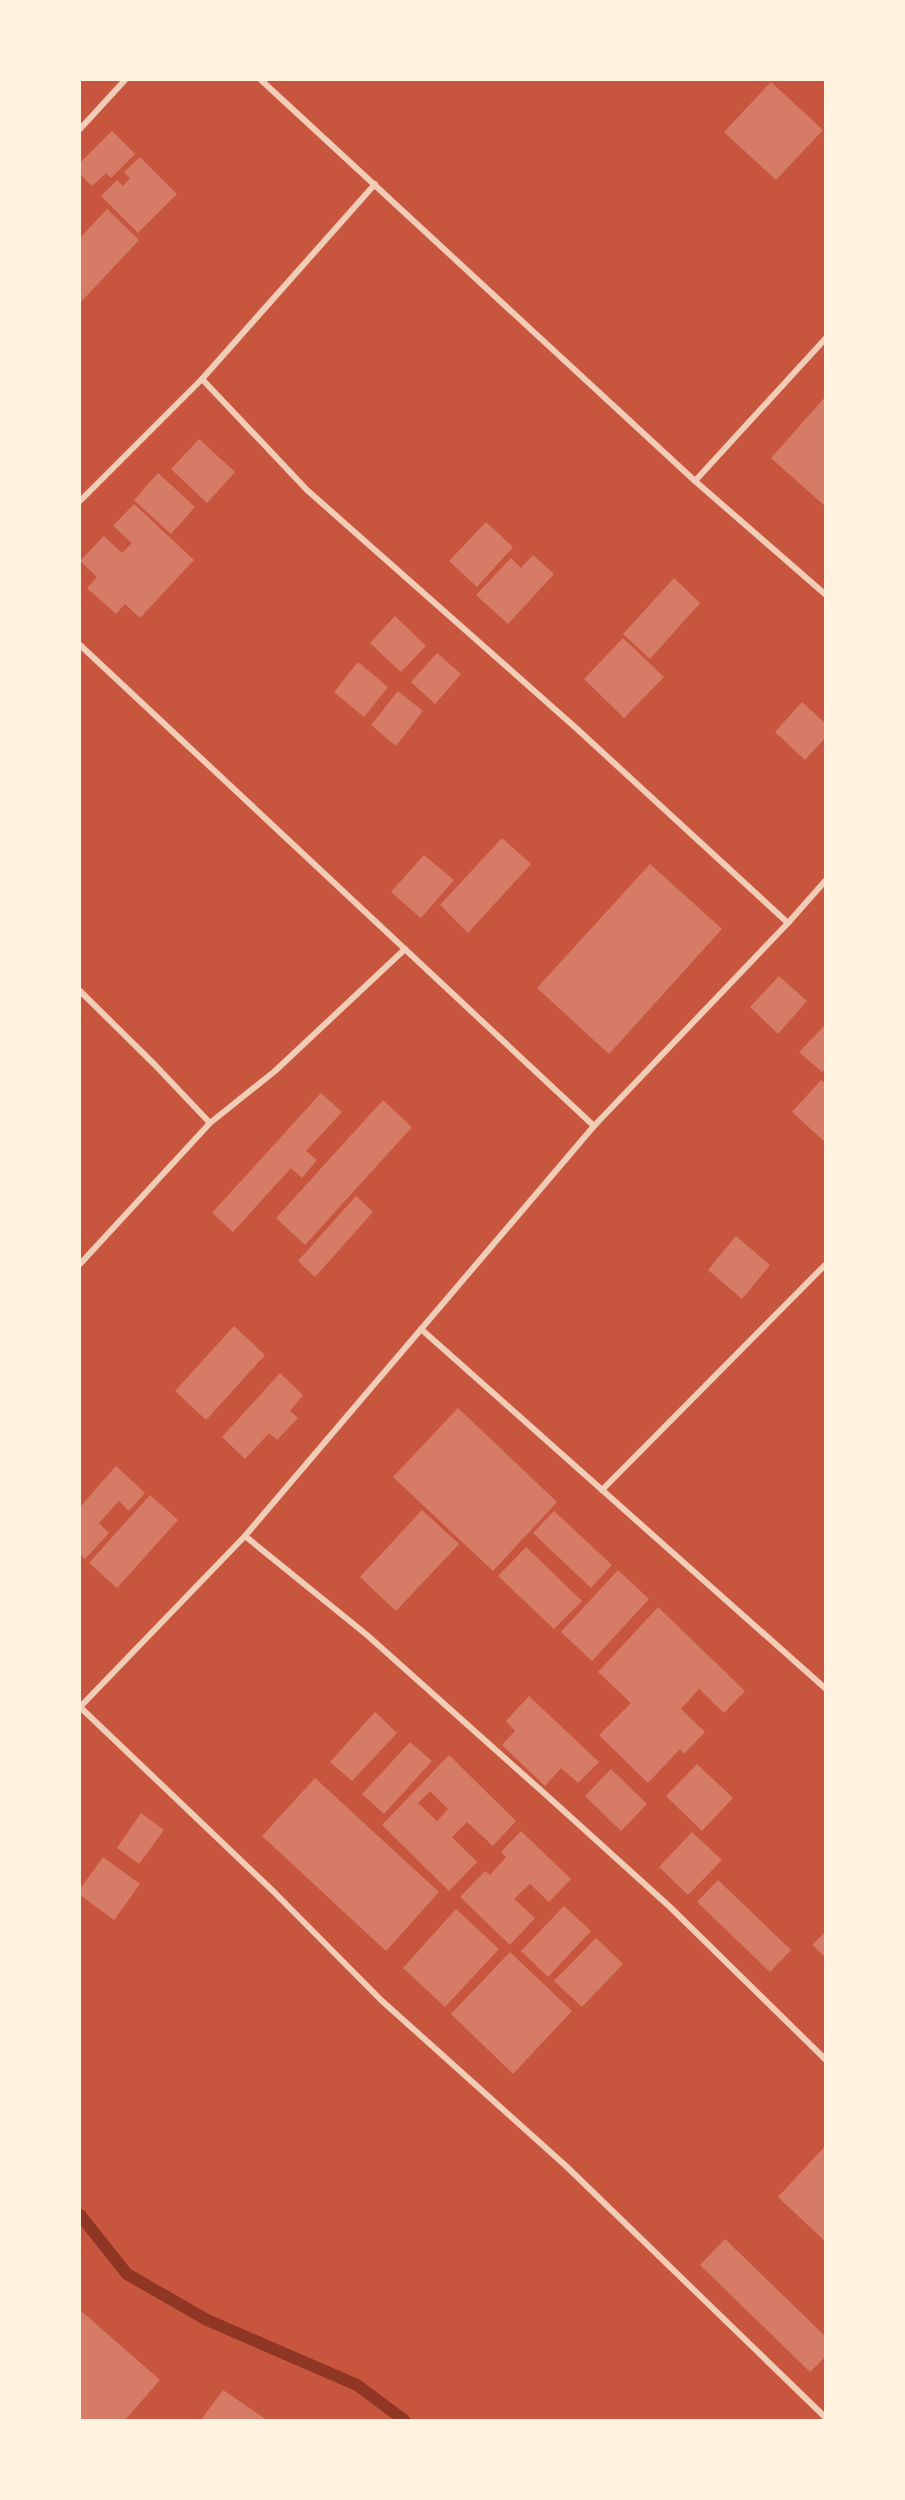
<svg xmlns="http://www.w3.org/2000/svg" width="905" height="2500" font-family="'IBM Plex Sans',sans-serif">
<rect width="100%" height="100%" fill="#c8553d"/>
<g fill="none" stroke-linecap="round" stroke-linejoin="round">
<!-- stream -->
<polyline stroke="#8f3625" stroke-width="12" points="80,2215 127,2274 207,2320 357,2385 404,2420"/>
</g>
<!-- building -->
<g fill="#d67c66" fill-rule="evenodd">
<polygon points="771,82 823,130 776,180 724,132"/>
<polygon points="112,131 135,154 111,178 106,173 92,186 80,174 80,163"/>
<polygon points="140,157 177,194 138,233 101,196 117,180 123,186 130,178 124,172"/>
<polygon points="107,209 139,240 80,303 80,238"/>
<polygon points="826,396 826,507 771,458"/>
<polygon points="199,439 235,472 207,503 171,469"/>
<polygon points="158,473 195,507 171,534 134,500"/>
<polygon points="134,504 194,560 140,618 125,604 116,614 87,588 97,577 80,561 104,536 122,553 132,543 113,526"/>
<polygon points="486,522 513,547 477,587 449,561"/>
<polygon points="533,555 554,574 508,624 476,595 511,558 521,568"/>
<polygon points="674,578 700,603 650,659 623,634"/>
<polygon points="395,616 426,646 401,672 370,643"/>
<polygon points="623,638 664,677 624,718 584,679"/>
<polygon points="437,653 461,674 435,704 411,682"/>
<polygon points="358,662 388,687 364,717 334,692"/>
<polygon points="398,691 423,711 396,746 371,725"/>
<polygon points="802,702 826,724 826,737 805,760 775,732"/>
<polygon points="502,838 531,864 468,933 440,905"/>
<polygon points="424,855 454,880 421,918 391,892"/>
<polygon points="650,864 722,929 609,1054 537,988"/>
<polygon points="779,976 807,1001 778,1034 750,1007"/>
<polygon points="826,1024 826,1068 822,1072 799,1052"/>
<polygon points="821,1080 826,1084 826,1143 792,1112"/>
<polygon points="321,1093 342,1112 306,1151 317,1160 302,1178 291,1168 233,1232 212,1213"/>
<polygon points="383,1100 412,1127 305,1245 276,1218"/>
<polygon points="356,1196 373,1212 315,1277 298,1261"/>
<polygon points="736,1236 770,1265 742,1299 708,1270"/>
<polygon points="234,1326 265,1355 206,1420 175,1391"/>
<polygon points="280,1373 303,1395 290,1411 298,1418 277,1440 269,1433 245,1459 222,1437"/>
<polygon points="458,1408 557,1502 493,1571 393,1477"/>
<polygon points="116,1466 145,1493 129,1511 119,1501 99,1523 109,1533 85,1559 80,1554 80,1507"/>
<polygon points="150,1495 178,1520 117,1588 89,1563"/>
<polygon points="422,1510 459,1544 396,1611 360,1577"/>
<polygon points="554,1511 612,1565 591,1588 533,1533"/>
<polygon points="526,1547 582,1601 554,1629 498,1576"/>
<polygon points="618,1570 649,1599 592,1661 561,1632"/>
<polygon points="658,1607 745,1691 724,1713 699,1689 681,1709 705,1732 684,1754 680,1749 648,1783 599,1735 631,1703 598,1672"/>
<polygon points="529,1696 599,1762 578,1783 561,1768 545,1786 502,1745 515,1731 506,1721"/>
<polygon points="375,1712 397,1733 352,1781 330,1762"/>
<polygon points="410,1742 432,1761 384,1814 362,1794"/>
<path d="M449,1755L516,1821L493,1846L467,1822L452,1837L477,1862L449,1891L382,1825ZM430,1791L448,1809L437,1821L418,1803Z"/>
<polygon points="697,1764 733,1798 702,1831 666,1796"/>
<polygon points="611,1769 647,1804 621,1831 585,1796"/>
<polygon points="315,1778 439,1892 386,1951 262,1836"/>
<polygon points="141,1813 164,1830 139,1864 117,1848"/>
<polygon points="521,1831 571,1879 549,1902 530,1884 514,1899 535,1918 510,1945 460,1897 485,1871 490,1875 506,1857 501,1852"/>
<polygon points="692,1832 722,1860 688,1895 659,1867"/>
<polygon points="103,1857 140,1884 114,1920 80,1895 80,1889"/>
<polygon points="718,1880 791,1950 770,1972 697,1902"/>
<polygon points="564,1906 591,1931 548,1977 521,1951"/>
<polygon points="456,1909 499,1949 445,2007 403,1968"/>
<polygon points="826,1931 826,1958 812,1945"/>
<polygon points="596,1938 623,1964 582,2007 554,1981"/>
<polygon points="510,1952 572,2011 513,2074 451,2014"/>
<polygon points="826,2145 826,2242 778,2197"/>
<polygon points="725,2239 826,2337 826,2356 810,2372 700,2265"/>
<polygon points="80,2310 160,2380 125,2420 80,2420"/>
<polygon points="223,2390 267,2420 201,2420"/>
</g>
<g fill="none" stroke-linecap="round" stroke-linejoin="round">
<!-- minor -->
<g stroke="#f1ccb7" stroke-width="6">
<polyline points="261,80 695,481 826,595"/>
<polyline points="80,129 125,80"/>
<polyline points="202,379 307,490 576,728 788,923"/>
<polyline points="695,481 826,338"/>
<polyline points="80,501 202,379 375,184"/>
<polyline points="80,645 594,1126"/>
<polyline points="80,991 155,1065 210,1123 275,1071 405,949"/>
<polyline points="80,1264 210,1123"/>
<polyline points="421,1329 826,1689"/>
<polyline points="602,1490 826,1264"/>
<polyline points="245,1536 367,1635 554,1802 670,1907 826,2060"/>
<polyline points="80,1707 245,1536 594,1126 788,923 826,880"/>
<polyline points="80,1707 274,1892 381,2000 566,2166 826,2418"/>
</g>
</g>
<!-- border -->
<rect width="905" height="2500" fill="none" stroke="#fff3e0" stroke-width="162"/>
</svg>
